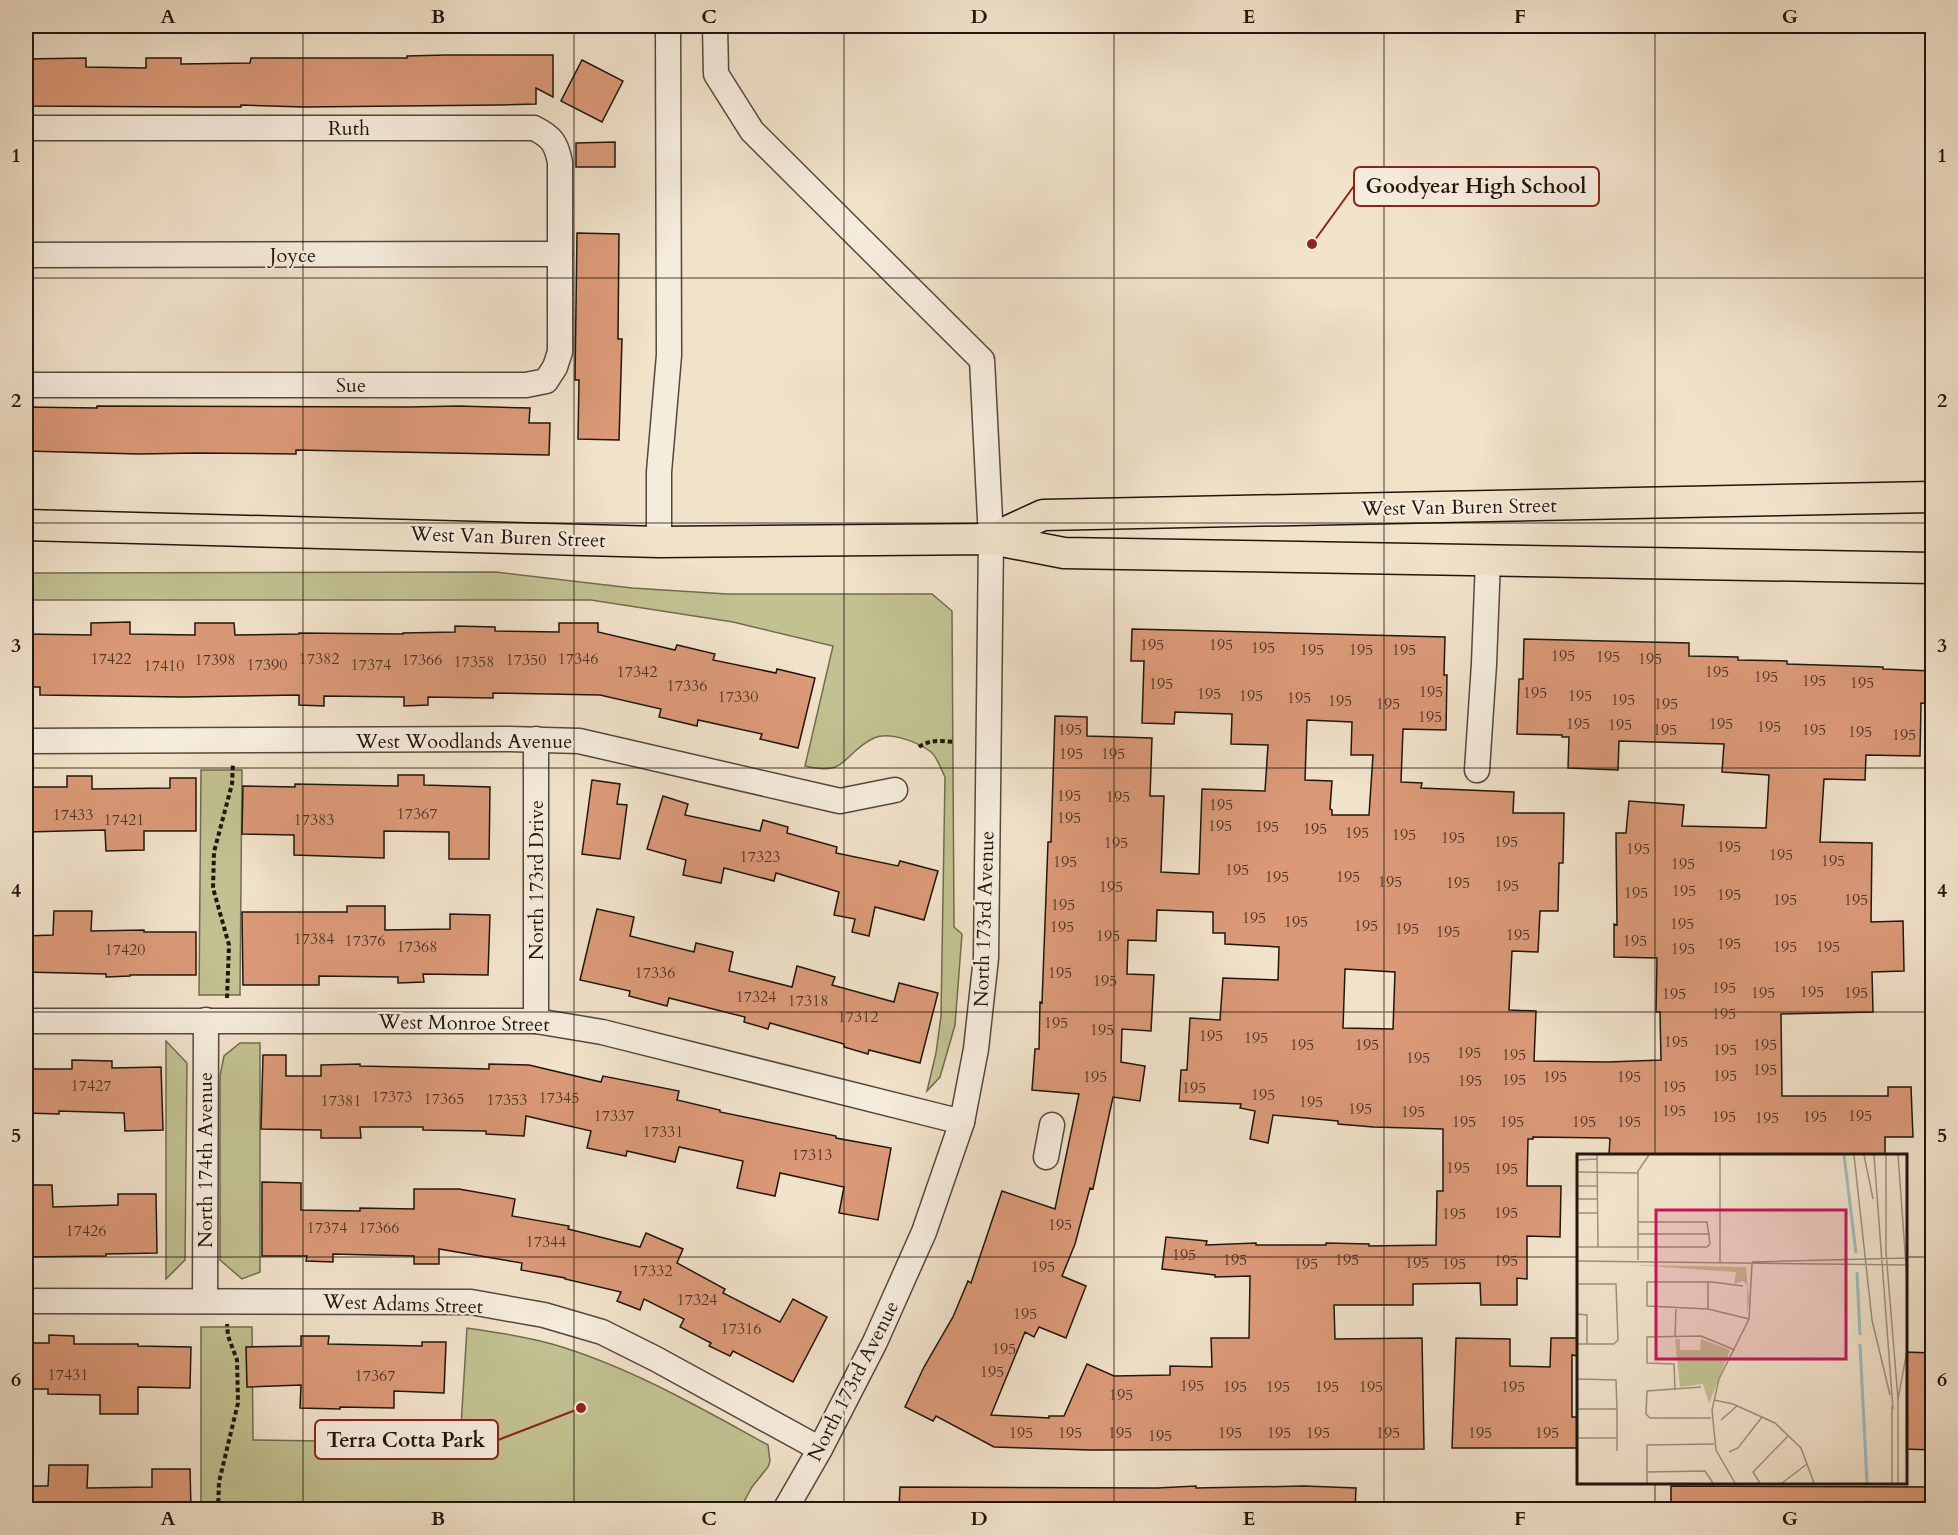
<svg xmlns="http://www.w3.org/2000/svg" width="1958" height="1535" font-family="Cardo,serif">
<rect width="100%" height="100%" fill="#f1e2ca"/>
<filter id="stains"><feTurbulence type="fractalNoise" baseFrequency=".00333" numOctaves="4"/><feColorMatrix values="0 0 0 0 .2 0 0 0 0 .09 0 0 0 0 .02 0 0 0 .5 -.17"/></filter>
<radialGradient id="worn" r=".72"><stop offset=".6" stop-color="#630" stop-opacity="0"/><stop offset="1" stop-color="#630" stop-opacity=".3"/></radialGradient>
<!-- green -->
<g fill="#c2c191" stroke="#716c50" stroke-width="1.5">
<path d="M496,572L632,588L727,594H932L952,611L954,927L962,934L955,1025L940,1077L927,1091L936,1053L941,1016L945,777C941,769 937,757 931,752C918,742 889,731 874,738C842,753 849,777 805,766L833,646L733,622L591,600H26V573Z"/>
<polygon points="201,770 242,770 240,995 199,995"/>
<polygon points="166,1041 187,1063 185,1260 166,1279"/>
<polygon points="240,1043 260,1043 260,1272 242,1279 220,1260 220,1076 224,1056"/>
<path d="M201,1327H252L253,1440L460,1443L467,1328C495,1332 524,1336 552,1344C628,1366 699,1407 768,1445L770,1461L768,1467L752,1487L740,1509L201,1510Z"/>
</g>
<!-- building -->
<g fill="#db9978" stroke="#20160e" stroke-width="1.5" fill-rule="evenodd">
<polygon points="447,55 553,55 553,97 536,88 536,104 500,105 304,107 241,105 241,107 197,107 26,106 26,59 86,58 86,67 146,68 146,58 181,58 181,64 250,63 251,58 407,58 407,56"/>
<polygon points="582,60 623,81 602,122 561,101"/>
<polygon points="615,142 615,167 576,167 576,143"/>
<polygon points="577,233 619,234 618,339 622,339 619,440 578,439 579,380 575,380"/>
<polygon points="97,406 407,407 459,406 530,408 529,423 550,423 549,455 296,450 296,454 196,453 139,454 26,451 26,407 97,408"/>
<polygon points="130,622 130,634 195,635 195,623 234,623 235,635 299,634 299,633 403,634 403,633 455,632 455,626 495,627 495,631 559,632 559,623 598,623 598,632 675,650 677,645 715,654 713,660 776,673 777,669 815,678 798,748 760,739 762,734 698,720 697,726 659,717 661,709 600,695 493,693 493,698 428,697 428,705 404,706 404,697 324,696 324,706 299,705 299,695 183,697 40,695 40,687 26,687 26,634 91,635 91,623"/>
<path d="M1132,629L1445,637L1444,675H1447L1446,730L1403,729L1401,782L1422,783L1421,788L1514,792L1513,813H1564L1563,863H1559L1558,911H1540L1538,952L1512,951L1509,1010L1536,1011L1534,1061L1608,1062L1661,1060L1660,1012H1656L1657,958L1614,957V924L1617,925L1616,833H1626L1629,801L1684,805L1682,826L1766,828L1769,775L1722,772L1724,744L1619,741L1618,770L1568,768L1569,737H1562V735L1517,734L1519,679H1523L1524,639L1689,643V656L1738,657V660L1787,661V664L1883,667V669L1932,671L1931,704L1921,703L1920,756L1866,755L1865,780L1824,779L1820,842L1872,843L1871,922L1903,921L1904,971L1872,972L1873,1012L1781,1014L1782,1096H1888V1087H1911L1913,1137H1885V1155H1609L1610,1139L1608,1138L1533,1137V1139H1528L1527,1186H1561L1560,1237L1527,1236V1279L1517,1278V1305H1481L1480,1283L1413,1284V1305H1334L1335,1339L1422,1338L1424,1449L1091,1450L994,1447L936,1416L933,1421L905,1407L924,1367L953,1317L968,1281L971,1283L1002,1191L1055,1209L1079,1094L1032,1090L1035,1049H1039L1040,1002L1042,1003L1048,842H1051L1055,716L1087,717V736L1152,738L1150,796H1164L1161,872L1199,874L1202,789L1265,791L1268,745L1231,744L1232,714L1175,712L1174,724L1142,723L1144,661H1131ZM1307,720L1352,722L1351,755H1373L1369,815H1332V810L1330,809L1332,781L1305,780ZM1157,910L1213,912V933H1225V944L1279,947L1278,980L1223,978L1220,1020L1190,1018L1187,1070H1181L1179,1101L1241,1104L1240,1108L1255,1111L1250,1139L1268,1143L1273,1115L1338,1121V1124L1373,1127L1443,1129V1191H1437L1436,1245L1369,1246V1244L1326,1243V1245H1256V1243L1206,1245L1207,1241L1166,1237L1162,1269L1215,1275V1277L1250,1276L1249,1338H1211L1212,1367L1170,1366V1375L1114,1376L1087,1364L1064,1416H1049V1418L991,1415L1025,1332L1034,1337L1039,1327L1066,1338L1086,1286L1062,1276L1075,1244L1090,1188L1093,1189L1113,1097L1140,1101L1145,1066L1121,1062L1122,1029L1151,1031L1154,975L1127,974L1128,940L1156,941ZM1345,969L1395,972L1393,1029L1343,1028Z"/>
<polygon points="398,775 424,775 424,785 490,787 489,859 449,859 449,832 384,831 384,858 294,855 294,835 242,834 243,786 295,787 295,784 398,786"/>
<polygon points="67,776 92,776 92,789 170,788 170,778 196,778 196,831 144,831 144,850 106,851 105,830 26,832 26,787 67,787"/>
<polygon points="592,780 620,784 617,804 627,805 620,859 582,854"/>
<polygon points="663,796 688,804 685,815 760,831 763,820 788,827 787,833 837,847 836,853 898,866 900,861 938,871 924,920 875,907 869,936 852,932 855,919 834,915 839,892 776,873 774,881 724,868 721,883 683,875 686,860 647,849"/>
<polygon points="347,906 385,906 385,930 450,929 450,914 490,915 488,975 423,974 424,982 398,983 398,977 319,976 319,985 243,985 242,912 347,912"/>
<polygon points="597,909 634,917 630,936 694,952 696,943 733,952 729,971 792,987 797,966 835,977 832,985 894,1002 899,983 938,993 920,1063 869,1050 868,1054 844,1047 844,1044 770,1023 768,1029 744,1022 745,1017 669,998 667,1006 629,996 630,991 580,980"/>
<polygon points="54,911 92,911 91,931 144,930 144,932 196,932 196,975 130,975 130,976 106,977 106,974 26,972 26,936 53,935"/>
<polygon points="263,1055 286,1055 286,1076 321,1076 321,1065 360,1064 360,1066 489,1069 489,1064 529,1065 601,1082 603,1076 679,1091 677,1100 720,1110 720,1112 836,1136 836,1138 891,1148 878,1220 839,1213 844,1187 780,1173 775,1196 737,1188 743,1161 679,1147 675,1162 627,1151 626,1156 587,1148 591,1131 526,1116 524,1136 486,1134 486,1131 423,1130 423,1127 360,1127 361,1138 321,1138 321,1130 261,1129"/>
<polygon points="72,1060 112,1061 112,1068 161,1067 163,1130 125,1131 124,1113 59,1111 59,1114 26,1113 26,1069 72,1069"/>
<polygon points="262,1182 301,1183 301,1210 360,1211 360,1208 414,1209 414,1189 459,1189 515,1199 512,1216 569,1226 568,1229 640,1247 646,1233 683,1249 677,1263 725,1289 723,1293 780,1322 793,1299 827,1317 793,1382 733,1351 730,1356 709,1346 711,1343 680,1327 684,1319 644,1299 640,1310 617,1301 621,1292 565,1279 565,1278 521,1270 522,1263 439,1249 439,1264 414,1264 414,1256 333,1254 333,1262 306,1261 307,1256 262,1256"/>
<polygon points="26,1185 52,1185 53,1207 118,1205 118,1194 156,1194 157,1253 106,1254 106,1256 26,1257"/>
<polygon points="49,1335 74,1336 74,1344 138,1344 138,1346 191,1347 190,1388 138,1387 138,1414 100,1414 100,1395 48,1394 48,1389 26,1389 26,1343 49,1343"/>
<polygon points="301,1336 329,1336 328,1344 422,1346 422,1342 446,1342 444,1393 394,1391 394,1408 340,1407 340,1409 300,1408 301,1385 247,1387 246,1347 301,1346"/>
<polygon points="1456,1338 1510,1339 1510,1366 1550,1367 1551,1338 1578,1338 1578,1356 1572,1355 1572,1417 1578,1417 1578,1448 1452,1448"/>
<polygon points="1905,1352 1932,1353 1932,1450 1905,1449"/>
<polygon points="49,1465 88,1465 87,1488 152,1487 152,1469 190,1469 191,1509 26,1509 26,1486 48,1486"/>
<polygon points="1196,1486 1196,1488 1304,1486 1356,1488 1355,1509 899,1509 900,1487 1157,1488"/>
<polygon points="1671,1486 1932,1487 1932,1509 1671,1509"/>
</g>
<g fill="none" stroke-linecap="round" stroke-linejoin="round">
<!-- minor casing -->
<g stroke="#54493d" stroke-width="27">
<g id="minor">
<polyline points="715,26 716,74 752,131 982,360 991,539 986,958 976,1049 962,1122 924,1232 875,1342 820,1449 785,1510"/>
<path d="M26,128H534C552,137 556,143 560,162V352L555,367L546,381L526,385H26"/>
<polyline points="26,255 560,254"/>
<polyline points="659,542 659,472 669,355 668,26"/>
<polyline points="536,739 536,1021"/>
<polyline points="26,741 509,739 579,741 840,801 895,790"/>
<polyline points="1477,770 1484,664 1488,560"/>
<polyline points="26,1021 536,1021 602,1032 962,1122"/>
<polyline points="1046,1157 1052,1125"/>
<polyline points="26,1301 471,1302 544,1315 602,1332 656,1359 820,1449"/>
<polyline points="205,1301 206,1020"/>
</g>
</g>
<!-- major casing -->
<g stroke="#20160e" stroke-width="33">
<g id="major">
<polyline points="26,525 659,542 991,539 1064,553 1932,568"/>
<polyline points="991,539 1043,515 1932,497"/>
</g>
</g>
<!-- path -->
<g stroke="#20160e" stroke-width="4" stroke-dasharray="4.5 3" stroke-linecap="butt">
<path d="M919,747C930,739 941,741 955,742"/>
<polyline points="227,998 229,945 213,888 214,852 232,784 233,763"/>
<polyline points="218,1510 219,1482 238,1403 237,1360 228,1336 227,1324"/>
</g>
<!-- minor -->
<use href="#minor" stroke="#f6ecdd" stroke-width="24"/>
<!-- major -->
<use href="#major" stroke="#f1e2ca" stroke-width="30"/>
</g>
<!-- grid -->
<path fill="none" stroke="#20160e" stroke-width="1.5" stroke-opacity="0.55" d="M303,26V1510M574,26V1510M844,26V1510M1114,26V1510M1384,26V1510M1655,26V1156M26,278H1932M26,523H1932M26,768H1932M26,1012H1932M26,1257H1578M1906,1257H1932M1655,1482V1510"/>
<g text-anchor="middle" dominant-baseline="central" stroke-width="4.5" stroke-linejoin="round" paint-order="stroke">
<!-- number labels -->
<g font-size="16" fill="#4f3728">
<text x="1152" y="645">195</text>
<text x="1221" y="645">195</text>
<text x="1263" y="648">195</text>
<text x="1312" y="650">195</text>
<text x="1361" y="650">195</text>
<text x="1404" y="650">195</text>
<text x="1563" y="656">195</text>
<text x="1608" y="657">195</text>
<text x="111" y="659">17422</text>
<text x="319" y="659">17382</text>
<text x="578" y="659">17346</text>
<text x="1650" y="659">195</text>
<text x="215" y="660">17398</text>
<text x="422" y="660">17366</text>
<text x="526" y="660">17350</text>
<text x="474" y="662">17358</text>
<text x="267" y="665">17390</text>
<text x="371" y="665">17374</text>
<text x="164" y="666">17410</text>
<text x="637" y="672">17342</text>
<text x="1717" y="672">195</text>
<text x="1766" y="677">195</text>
<text x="1814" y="681">195</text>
<text x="1862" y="683">195</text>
<text x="1161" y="684">195</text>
<text x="687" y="686">17336</text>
<text x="1431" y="692">195</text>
<text x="1535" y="693">195</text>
<text x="1209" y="694">195</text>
<text x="1251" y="696">195</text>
<text x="1580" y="696">195</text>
<text x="738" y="697">17330</text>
<text x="1299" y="698">195</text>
<text x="1623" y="700">195</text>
<text x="1340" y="701">195</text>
<text x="1388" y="704">195</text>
<text x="1666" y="704">195</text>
<text x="1430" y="717">195</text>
<text x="1578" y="724">195</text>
<text x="1721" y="724">195</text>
<text x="1620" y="725">195</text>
<text x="1769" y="727">195</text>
<text x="1070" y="730">195</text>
<text x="1665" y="730">195</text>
<text x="1814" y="730">195</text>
<text x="1860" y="732">195</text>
<text x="1904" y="735">195</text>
<text x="1071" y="754">195</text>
<text x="1113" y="754">195</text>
<text x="1069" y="796">195</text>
<text x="1118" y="797">195</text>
<text x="1221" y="805">195</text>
<text x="417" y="814">17367</text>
<text x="73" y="815">17433</text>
<text x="1069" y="818">195</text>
<text x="124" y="820">17421</text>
<text x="314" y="820">17383</text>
<text x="1220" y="826">195</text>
<text x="1267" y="827">195</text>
<text x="1315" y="829">195</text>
<text x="1357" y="833">195</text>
<text x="1404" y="835">195</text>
<text x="1453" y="838">195</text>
<text x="1506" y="842">195</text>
<text x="1116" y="843">195</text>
<text x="1729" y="847">195</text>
<text x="1638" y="849">195</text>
<text x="1781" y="855">195</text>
<text x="760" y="857">17323</text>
<text x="1833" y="861">195</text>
<text x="1065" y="862">195</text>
<text x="1683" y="864">195</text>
<text x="1237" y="870">195</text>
<text x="1277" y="877">195</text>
<text x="1348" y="877">195</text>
<text x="1390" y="882">195</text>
<text x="1458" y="883">195</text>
<text x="1507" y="886">195</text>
<text x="1111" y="887">195</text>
<text x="1684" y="891">195</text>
<text x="1636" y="893">195</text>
<text x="1729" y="895">195</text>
<text x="1785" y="900">195</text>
<text x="1856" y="900">195</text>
<text x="1063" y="905">195</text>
<text x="1254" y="918">195</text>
<text x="1296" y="922">195</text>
<text x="1682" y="924">195</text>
<text x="1366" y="926">195</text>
<text x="1062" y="927">195</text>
<text x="1407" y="929">195</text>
<text x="1448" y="932">195</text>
<text x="1518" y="935">195</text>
<text x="1108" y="936">195</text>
<text x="314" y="939">17384</text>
<text x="365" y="941">17376</text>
<text x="1635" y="941">195</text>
<text x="1729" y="944">195</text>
<text x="417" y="947">17368</text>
<text x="1785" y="947">195</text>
<text x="1828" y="947">195</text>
<text x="1683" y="949">195</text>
<text x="125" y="950">17420</text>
<text x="655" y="973">17336</text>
<text x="1060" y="973">195</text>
<text x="1105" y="981">195</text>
<text x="1724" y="988">195</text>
<text x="1812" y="992">195</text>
<text x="1763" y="993">195</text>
<text x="1856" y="993">195</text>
<text x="1674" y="994">195</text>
<text x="756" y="997">17324</text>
<text x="808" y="1001">17318</text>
<text x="1724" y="1014">195</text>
<text x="858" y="1017">17312</text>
<text x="1056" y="1023">195</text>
<text x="1102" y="1030">195</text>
<text x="1211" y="1036">195</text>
<text x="1256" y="1038">195</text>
<text x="1676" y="1042">195</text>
<text x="1302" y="1045">195</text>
<text x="1367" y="1045">195</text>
<text x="1765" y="1045">195</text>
<text x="1725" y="1050">195</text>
<text x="1469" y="1053">195</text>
<text x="1514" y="1055">195</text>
<text x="1418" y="1058">195</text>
<text x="1765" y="1070">195</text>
<text x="1725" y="1076">195</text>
<text x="1095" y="1077">195</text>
<text x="1555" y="1077">195</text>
<text x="1629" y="1077">195</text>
<text x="1514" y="1080">195</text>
<text x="1470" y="1081">195</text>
<text x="91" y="1086">17427</text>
<text x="1674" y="1087">195</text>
<text x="1194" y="1088">195</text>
<text x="1263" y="1095">195</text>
<text x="392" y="1097">17373</text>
<text x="559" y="1098">17345</text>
<text x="444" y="1099">17365</text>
<text x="507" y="1100">17353</text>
<text x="341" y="1101">17381</text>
<text x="1311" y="1102">195</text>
<text x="1360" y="1109">195</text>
<text x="1674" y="1111">195</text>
<text x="1413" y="1112">195</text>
<text x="614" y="1116">17337</text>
<text x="1860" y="1116">195</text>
<text x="1724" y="1117">195</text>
<text x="1815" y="1117">195</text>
<text x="1767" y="1118">195</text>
<text x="1464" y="1122">195</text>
<text x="1512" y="1122">195</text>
<text x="1584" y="1122">195</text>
<text x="1629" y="1122">195</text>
<text x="663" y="1132">17331</text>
<text x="812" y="1155">17313</text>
<text x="1458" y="1168">195</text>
<text x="1506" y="1169">195</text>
<text x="1506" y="1213">195</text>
<text x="1454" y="1214">195</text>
<text x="1060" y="1225">195</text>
<text x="327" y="1228">17374</text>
<text x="379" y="1228">17366</text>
<text x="86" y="1231">17426</text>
<text x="546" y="1242">17344</text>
<text x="1184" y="1255">195</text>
<text x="1235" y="1260">195</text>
<text x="1347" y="1260">195</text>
<text x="1506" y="1261">195</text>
<text x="1417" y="1263">195</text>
<text x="1306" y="1264">195</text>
<text x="1454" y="1264">195</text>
<text x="1043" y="1267">195</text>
<text x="652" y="1271">17332</text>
<text x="697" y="1300">17324</text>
<text x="1025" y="1314">195</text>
<text x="741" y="1329">17316</text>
<text x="1004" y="1349">195</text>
<text x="992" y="1372">195</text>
<text x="68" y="1375">17431</text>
<text x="375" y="1376">17367</text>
<text x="1192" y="1386">195</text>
<text x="1235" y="1387">195</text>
<text x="1278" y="1387">195</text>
<text x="1327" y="1387">195</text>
<text x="1371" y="1387">195</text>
<text x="1513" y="1387">195</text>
<text x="1121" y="1395">195</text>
<text x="1021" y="1433">195</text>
<text x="1070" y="1433">195</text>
<text x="1120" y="1433">195</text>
<text x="1230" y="1433">195</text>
<text x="1279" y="1433">195</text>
<text x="1318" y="1433">195</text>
<text x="1388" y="1433">195</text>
<text x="1480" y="1433">195</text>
<text x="1547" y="1433">195</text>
<text x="1160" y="1436">195</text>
</g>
<!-- street labels -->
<g font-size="20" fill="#20160e" stroke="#f6ecdd">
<text x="349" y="128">Ruth</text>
<text x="293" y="255">Joyce</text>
<text x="351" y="385">Sue</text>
<text transform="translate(1459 507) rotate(-1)">West Van Buren Street</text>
<text transform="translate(508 537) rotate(2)">West Van Buren Street</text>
<text x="464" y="741">West Woodlands Avenue</text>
<text transform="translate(536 880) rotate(-90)">North 173rd Drive</text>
<text transform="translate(984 919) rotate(-88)">North 173rd Avenue</text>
<text transform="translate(464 1023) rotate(1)">West Monroe Street</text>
<text transform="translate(205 1160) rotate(-90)">North 174th Avenue</text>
<text transform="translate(403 1304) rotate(2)">West Adams Street</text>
<text transform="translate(853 1381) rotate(-63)">North 173rd Avenue</text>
</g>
</g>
<!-- overview -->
<g transform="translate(1577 1154)">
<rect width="330" height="330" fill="#f1e2ca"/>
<path d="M56,111L169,113L172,146L170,160V131L166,127L157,130L159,118ZM98,185H103V196H123L124,185L153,196L132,250L126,230L103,233Z" fill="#c2c191"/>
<path fill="none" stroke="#9ebcbf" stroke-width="3" d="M267,1L279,99M280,118L283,181M283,190L290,329"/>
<path fill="none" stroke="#9d907f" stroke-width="1.5" d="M20,1L21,93M277,1L295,166L313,241M287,1L296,45M297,1L316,255M309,1V98L321,245M321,1L330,125M0,6L20,5M0,18L61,19M0,32H20M0,45H20M0,59H20M61,80H133M0,93H130L133,90L130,68H61M61,106V17L72,1M0,107L330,111M143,108V1M175,108L330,104M131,127V155M0,130H39L41,186L37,190H0M166,132L135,128H70V152L131,155L172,165M0,160L10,161V190M98,182L99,155M0,225L39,226L40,255M124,233L70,237L69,260L73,264H134M98,236L97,210L70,209V183L124,182L158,196M137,246L156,250L198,269L224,294L237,329M0,255H40V284M144,266L160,252M0,284H40V297M152,298L161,294L185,263M70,318L128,317L136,329M70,329V291L137,290M158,329L139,296L135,256L142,225L172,165L175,110M183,329L176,318L211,282M205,329L230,310M315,329V252M321,329V245L330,197"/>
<path fill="#c2185b" fill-opacity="0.15" stroke="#c2185b" stroke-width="3" d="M79,56H269V205H79Z"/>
<rect width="330" height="330" fill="none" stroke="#20160e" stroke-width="3"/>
</g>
<!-- callouts -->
<path fill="none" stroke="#8f2418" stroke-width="2" d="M1312 244L1354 186M581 1408L498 1440"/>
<g fill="#8f2418" stroke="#f6ecdd" stroke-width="2">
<circle cx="1312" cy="244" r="6"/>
<circle cx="581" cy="1408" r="6"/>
</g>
<g fill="#f6ecdd" stroke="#8f2418" stroke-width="2">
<rect x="1354" y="167" width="245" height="39" rx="6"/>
<rect x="315" y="1420" width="183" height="39" rx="6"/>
</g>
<g font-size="21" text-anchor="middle" font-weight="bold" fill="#20160e">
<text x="1476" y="193">Goodyear High School</text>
<text x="406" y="1447">Terra Cotta Park</text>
</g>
<!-- margin -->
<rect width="1958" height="1535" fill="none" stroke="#f1e2ca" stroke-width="66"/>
<rect x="33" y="33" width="1892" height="1469" fill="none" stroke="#20160e" stroke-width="2"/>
<g font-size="20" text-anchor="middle" font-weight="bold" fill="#20160e">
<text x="168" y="23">A</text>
<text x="438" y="23">B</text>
<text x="709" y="23">C</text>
<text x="979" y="23">D</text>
<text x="1249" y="23">E</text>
<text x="1520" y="23">F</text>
<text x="1790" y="23">G</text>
<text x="16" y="162">1</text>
<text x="1942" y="162">1</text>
<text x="16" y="407">2</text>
<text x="1942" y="407">2</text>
<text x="16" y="652">3</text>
<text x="1942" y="652">3</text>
<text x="16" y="897">4</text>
<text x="1942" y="897">4</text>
<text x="16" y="1142">5</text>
<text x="1942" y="1142">5</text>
<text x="16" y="1386">6</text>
<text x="1942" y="1386">6</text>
<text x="168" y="1525">A</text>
<text x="438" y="1525">B</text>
<text x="709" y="1525">C</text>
<text x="979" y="1525">D</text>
<text x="1249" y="1525">E</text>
<text x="1520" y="1525">F</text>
<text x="1790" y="1525">G</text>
</g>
<rect width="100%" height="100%" filter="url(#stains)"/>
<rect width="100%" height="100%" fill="url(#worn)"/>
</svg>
